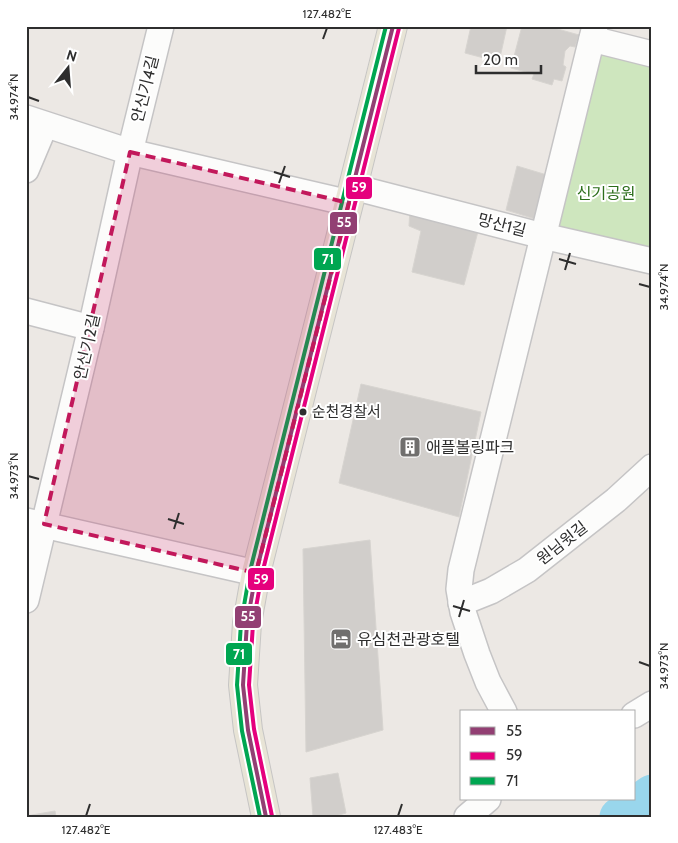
<svg xmlns="http://www.w3.org/2000/svg" width="678" height="843" font-family="Cabin,'Noto Sans KR',sans-serif">
<rect width="100%" height="100%" fill="#ece8e4"/>
<!-- green -->
<polygon fill="#cee6be" points="595,47 652,61 652,251 559,229 556,209"/>
<g fill="none" stroke-linecap="round" stroke-linejoin="round">
<!-- river -->
<polyline stroke="#99d6ec" stroke-width="39" points="619,817 652,794"/>
</g>
<!-- building -->
<g fill="#d1cecb" stroke="#d7d4d0">
<polygon points="471,26 507,26 499,62 465,53"/>
<polygon points="522,26 547,26 579,35 575,47 570,46 565,51 563,65 566,67 562,81 554,79 552,85 532,79 534,74 511,68"/>
<polygon points="517,166 547,175 535,219 506,210"/>
<polygon points="410,209 481,220 464,285 412,272 421,231 409,226"/>
<polygon points="361,384 481,412 459,517 339,483"/>
<polygon points="370,540 383,730 306,752 303,549"/>
<polygon points="338,773 346,813 332,817 313,817 310,778"/>
<polygon points="55,811 56,817 26,817 26,816"/>
</g>
<g fill="none" stroke-linecap="round" stroke-linejoin="round">
<!-- minor casing -->
<g stroke="#c5c4c5" stroke-width="28">
<g id="minor">
<polyline points="592,39 652,54"/>
<polyline points="26,118 130,152 349,203"/>
<polyline points="26,170 45,125"/>
<polyline points="353,187 543,236 652,261"/>
<polyline points="26,311 91,328"/>
<polyline points="26,521 256,573"/>
<polyline points="26,600 91,328 130,152 161,26"/>
<polyline points="461,603 491,591 527,570 616,500 652,467"/>
<polyline points="504,712 488,682 477,654 463,612 459,589 461,570 595,26"/>
<polyline points="634,715 652,704"/>
<polyline points="467,817 488,799"/>
</g>
</g>
<!-- major casing -->
<g stroke="#c6c5c4" stroke-width="30">
<polyline id="major" points="266,817 248,730 243,685 247,623 256,573 349,203 393,26"/>
</g>
<!-- minor -->
<use href="#minor" stroke="#fcfcfb" stroke-width="25"/>
<!-- major -->
<use href="#major" stroke="#e8e4d6" stroke-width="28"/>
<!-- bus-1 casing -->
<g stroke="#fff" stroke-width="8">
<polyline id="bus-1" points="266,817 248,730 243,685 247,623 256,573 393,26"/>
</g>
<!-- bus-2 casing -->
<g stroke="#fff" stroke-width="8">
<polyline id="bus-2" points="272,816 254,729 249,685 253,624 262,574 399,28"/>
</g>
<!-- bus-3 casing -->
<g stroke="#fff" stroke-width="8">
<polyline id="bus-3" points="260,817 242,731 237,685 241,623 250,571 386,26"/>
</g>
<!-- bus-1 -->
<use href="#bus-1" stroke="#923f73" stroke-width="4"/>
<!-- bus-2 -->
<use href="#bus-2" stroke="#e5007d" stroke-width="4"/>
<!-- bus-3 -->
<use href="#bus-3" stroke="#00a651" stroke-width="4"/>
</g>
<!-- marked area -->
<path fill="#c2185b" fill-opacity="0.2" stroke="#c2185b" stroke-width="4" stroke-dasharray="10 6" stroke-linejoin="round" d="M130,152L349,203L256,573L44,524Z"/>
<!-- ticks -->
<path fill="none" stroke="#2e2e2e" stroke-width="2" d="M323,39L327,28M28,97L39,101M274,172L290,177M279,183L285,166M559,259L576,264M565,270L570,253M639,284L650,287M28,476L39,479M168,519L184,524M174,529L179,513M453,606L470,611M459,617L464,600M639,662L650,666M86,816L90,804M398,816L402,804"/>
<!-- icons -->
<defs>
<g id="building-square" transform="scale(1.125)"><rect x="-9" y="-9" width="18" height="18" rx="4" fill="#706f6e" stroke="#fff"/><path d="M-4-6H4V6H1V3H-1V6H-4ZM-2.5-4.3h1.7v1.8h-1.7ZM.8-4.3h1.7v1.8H.8ZM-2.5-1h1.7V.8h-1.7ZM.8-1h1.7V.8H.8Z" fill="#fff"/></g>
<g id="hotel-square" transform="scale(1.125)"><rect x="-9" y="-9" width="18" height="18" rx="4" fill="#706f6e" stroke="#fff"/><path d="M-6-4.5h1.5V1H6V5H4.5V3h-9V5H-6ZM-4 0a1.8 1.8 0 1 1 3.6 0ZM.5 0V-2.5h3Q6-2.5 6 0Z" fill="#fff"/></g>
</defs>
<g fill-rule="evenodd">
<use href="#building-square" x="410" y="447"/>
<use href="#hotel-square" x="341" y="639"/>
</g>
<!-- markers -->
<circle fill="#2e2e2e" stroke="#fff" stroke-width="2" cx="303" cy="412" r="4.5"/>
<g text-anchor="middle" dominant-baseline="central" stroke-width="4" stroke-linejoin="round" paint-order="stroke">
<!-- bus labels -->
<g font-size="15" fill="#2e2e2e" stroke="#fff" text-anchor="start">
<text x="312" y="412">순천경찰서</text>
</g>
<!-- street labels -->
<g font-size="16" fill="#2e2e2e" stroke="#fff">
<text transform="translate(145 89) rotate(-76)">안신기4길</text>
<text transform="translate(502 225) rotate(14)">망산1길</text>
<text transform="translate(87 347) rotate(-77)">안신기2길</text>
<text transform="translate(562 543) rotate(-38)">원님윗길</text>
</g>
<!-- park labels -->
<g font-size="16" fill="#2c6e1b" stroke="#fff">
<text x="606" y="193">신기공원</text>
</g>
<!-- poi labels -->
<g font-size="16" fill="#2e2e2e" stroke="#fff" text-anchor="start">
<text x="426" y="447">애플볼링파크</text>
<text x="357" y="639">유심천관광호텔</text>
</g>
</g>
<g stroke="#fff" stroke-width="2">
<rect x="345" y="176" width="28" height="24" rx="5" fill="#e5007d"/>
<rect x="329" y="211" width="29" height="24" rx="5" fill="#923f73"/>
<rect x="313" y="247" width="29" height="24" rx="5" fill="#00a651"/>
<rect x="247" y="567" width="28" height="24" rx="5" fill="#e5007d"/>
<rect x="234" y="605" width="28" height="24" rx="5" fill="#923f73"/>
<rect x="225" y="642" width="28" height="24" rx="5" fill="#00a651"/>
</g>
<g font-size="14" text-anchor="middle" font-weight="bold" fill="#fff">
<text x="359" y="192">59</text>
<text x="344" y="227">55</text>
<text x="328" y="264">71</text>
<text x="261" y="584">59</text>
<text x="248" y="621">55</text>
<text x="239" y="659">71</text>
</g>
<!-- border -->
<rect width="678" height="843" fill="none" stroke="#ffffff" stroke-width="55"/>
<!-- legend -->
<rect x="460" y="710" width="175" height="90" fill="#ffffff" stroke="#ababab"/>
<rect x="470" y="727" width="25" height="8" fill="#923f73" stroke="#ababab"/>
<text x="506" y="736" font-size="15" fill="#2e2e2e">55</text>
<rect x="470" y="752" width="25" height="8" fill="#e5007d" stroke="#ababab"/>
<text x="506" y="760" font-size="15" fill="#2e2e2e">59</text>
<rect x="470" y="777" width="25" height="8" fill="#00a651" stroke="#ababab"/>
<text x="506" y="786" font-size="15" fill="#2e2e2e">71</text>
<!-- north arrow -->
<g transform="translate(68 68) rotate(17)" stroke="#ffffff" stroke-width="4" paint-order="stroke">
<path d="M0-4L9 19L0 12L-9 19Z" fill="#2e2e2e"/>
<text y="-8" font-size="14" font-weight="bold" text-anchor="middle" fill="#2e2e2e">N</text>
</g>
<!-- scale -->
<path d="M476 65v8h65v-8" fill="none" stroke="#2e2e2e" stroke-width="2.5"/>
<text x="483" y="65" font-size="15" fill="#2e2e2e" stroke="#ffffff" stroke-width="4" paint-order="stroke">20 m</text>
<rect x="28" y="28" width="622" height="788" fill="none" stroke="#2e2e2e" stroke-width="2"/>
<g font-size="12" text-anchor="middle" fill="#2e2e2e">
<text x="327" y="18">127.482°E</text>
<text transform="translate(14 97) rotate(-90)" y="4">34.974°N</text>
<text transform="translate(664 287) rotate(-90)" y="4">34.974°N</text>
<text transform="translate(14 476) rotate(-90)" y="4">34.973°N</text>
<text transform="translate(664 666) rotate(-90)" y="4">34.973°N</text>
<text x="86" y="834">127.482°E</text>
<text x="398" y="834">127.483°E</text>
</g>
</svg>
